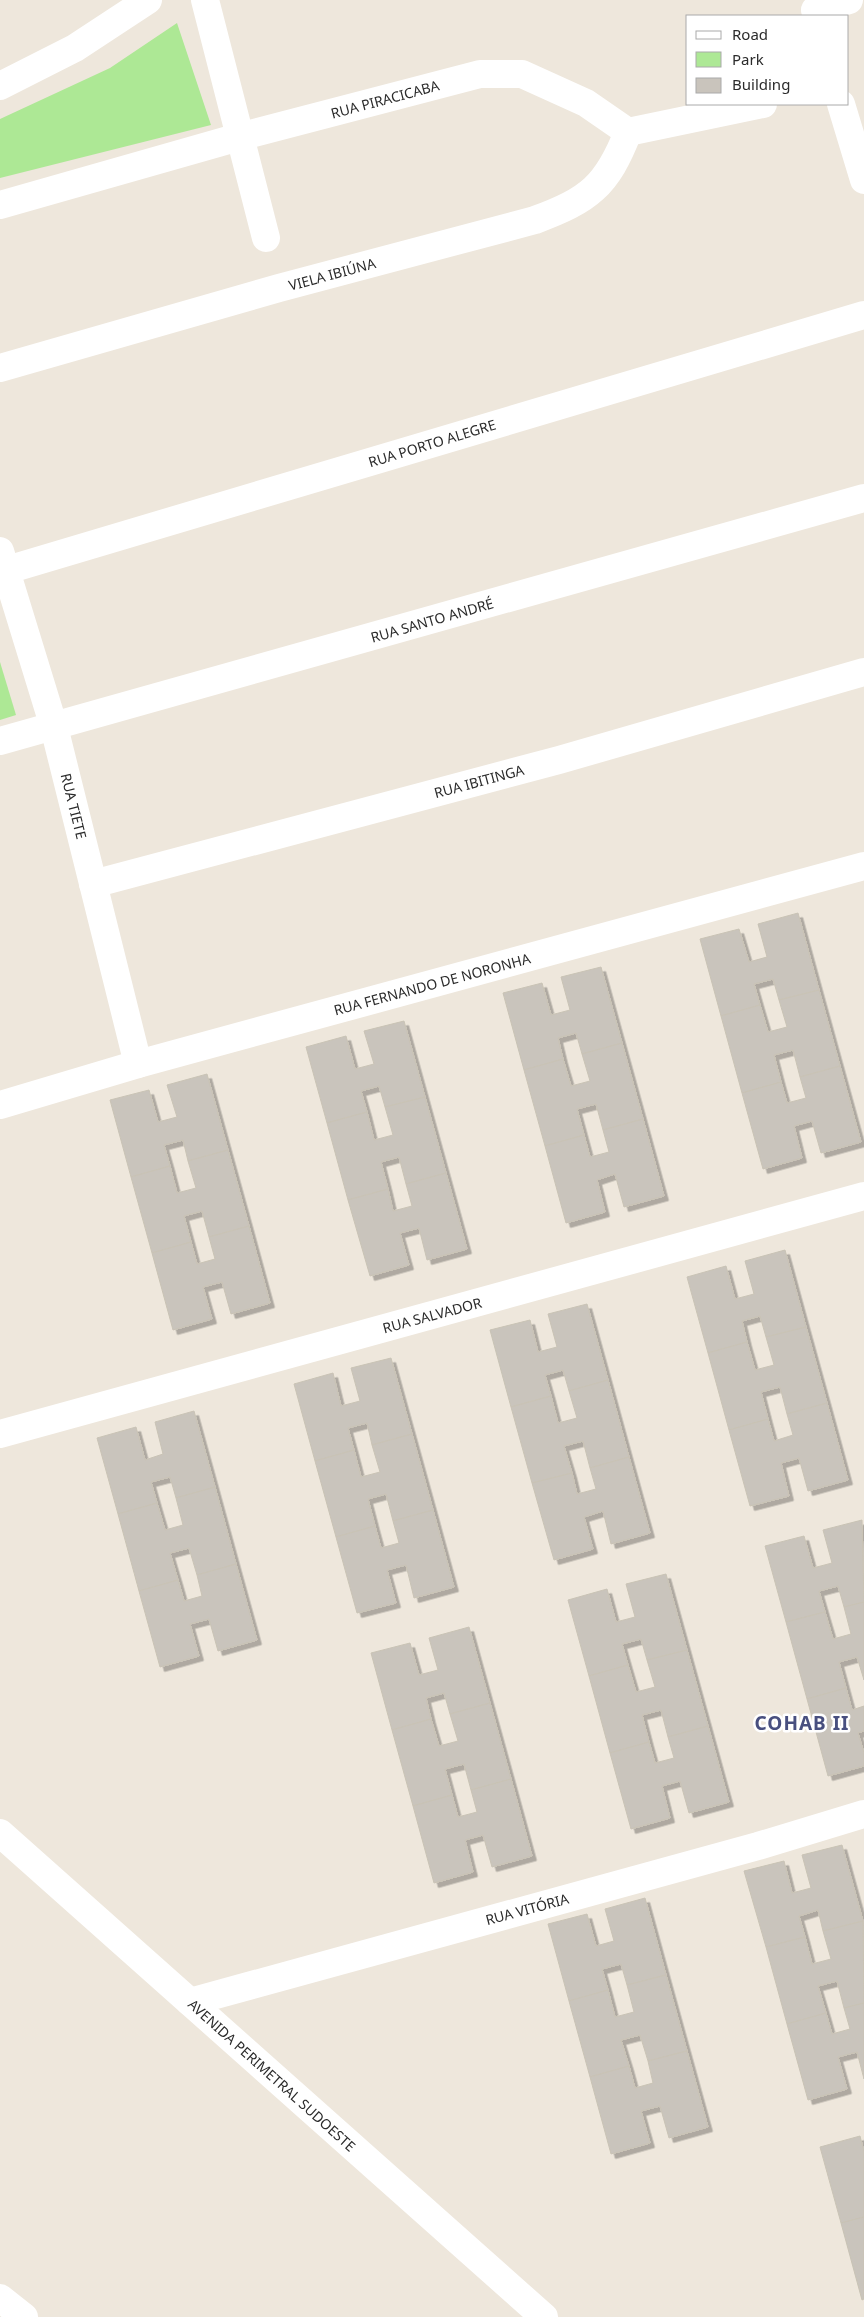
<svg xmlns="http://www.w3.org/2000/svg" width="864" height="2317" font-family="'Noto Sans',sans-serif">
<defs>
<filter id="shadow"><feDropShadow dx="4.5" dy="4.5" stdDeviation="0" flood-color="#0004"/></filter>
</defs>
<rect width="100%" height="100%" fill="#eee7dc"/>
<!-- green -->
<g fill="#ade895">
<polygon points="177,23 211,125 0,178 0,119 110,68"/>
<polygon points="0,662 16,715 0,720"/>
</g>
<!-- building -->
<g fill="#c9c4bc" stroke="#c9c3b5" filter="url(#shadow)">
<polygon points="798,913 819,990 779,1000 773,979 754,984 760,1005 721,1016 700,939 739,929 749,962 767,957 758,924"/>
<polygon points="601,967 622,1043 582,1054 576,1033 558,1038 563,1059 524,1070 503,993 542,983 551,1015 570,1010 561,977"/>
<polygon points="819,990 840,1066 800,1077 793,1050 774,1055 781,1082 742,1093 721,1016 760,1005 768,1032 787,1027 779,1000"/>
<polygon points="404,1021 425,1097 385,1107 379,1086 361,1091 367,1112 327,1123 306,1047 346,1036 355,1069 374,1064 364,1031"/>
<polygon points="622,1043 643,1119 603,1130 596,1104 577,1109 584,1135 545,1146 524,1070 563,1059 571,1086 590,1081 582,1054"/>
<polygon points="840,1066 861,1142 821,1153 812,1121 794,1126 802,1158 763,1169 742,1093 781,1082 787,1103 806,1098 800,1077"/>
<polygon points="207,1074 228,1150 188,1161 183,1140 164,1145 170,1166 131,1177 110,1100 149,1090 158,1122 177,1117 167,1085"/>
<polygon points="425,1097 446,1173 406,1184 399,1157 381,1162 388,1189 348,1200 327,1123 367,1112 374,1140 393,1135 385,1107"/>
<polygon points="643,1119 664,1196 624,1207 615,1174 597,1180 605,1212 566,1223 545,1146 584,1135 590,1157 609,1152 603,1130"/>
<polygon points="228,1150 249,1226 209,1237 202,1211 184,1216 191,1242 152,1253 131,1177 170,1166 177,1193 196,1188 188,1161"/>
<polygon points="446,1173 467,1249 427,1260 419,1228 400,1233 409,1265 370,1276 348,1200 388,1189 393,1211 412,1206 406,1184"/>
<polygon points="249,1226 270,1303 231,1314 222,1282 203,1287 212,1319 173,1330 152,1253 191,1242 197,1264 215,1259 209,1237"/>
<polygon points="785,1250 806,1327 766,1337 760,1316 742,1321 747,1342 708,1353 687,1277 726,1266 735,1299 754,1294 745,1261"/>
<polygon points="587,1304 608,1380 569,1391 563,1370 545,1375 551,1396 511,1407 490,1330 530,1320 538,1352 557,1347 548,1314"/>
<polygon points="806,1327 827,1403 787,1414 780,1387 761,1392 768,1419 729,1430 708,1353 747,1342 755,1370 774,1365 766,1337"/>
<polygon points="391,1358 412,1434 372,1445 367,1423 348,1428 354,1450 315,1461 294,1384 333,1373 341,1406 360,1401 351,1368"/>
<polygon points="608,1380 629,1457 590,1468 583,1441 564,1446 572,1473 532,1483 511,1407 551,1396 558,1423 577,1418 569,1391"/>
<polygon points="827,1403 848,1480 808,1491 799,1458 781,1463 789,1496 750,1506 729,1430 768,1419 774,1441 793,1435 787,1414"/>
<polygon points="194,1411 215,1487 176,1498 170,1477 151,1482 157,1503 118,1514 97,1438 136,1427 145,1460 163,1454 155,1422"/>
<polygon points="412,1434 433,1510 393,1521 386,1494 368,1499 375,1526 336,1537 315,1461 354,1450 361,1477 380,1472 372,1445"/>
<polygon points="629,1457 650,1533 611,1544 603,1511 584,1517 593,1549 554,1560 532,1483 572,1473 577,1494 596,1489 590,1468"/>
<polygon points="215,1487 236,1564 197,1575 189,1548 170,1553 178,1580 139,1591 118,1514 157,1503 165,1530 183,1525 176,1498"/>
<polygon points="433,1510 454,1587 414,1598 406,1565 387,1570 396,1603 357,1613 336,1537 375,1526 381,1548 399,1543 393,1521"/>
<polygon points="862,1520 864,1602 844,1607 838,1586 819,1591 825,1612 786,1622 765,1546 804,1536 813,1568 832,1563 823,1530"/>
<polygon points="236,1564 257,1640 218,1651 209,1619 190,1624 199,1656 160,1667 139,1591 178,1580 184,1601 202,1596 197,1575"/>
<polygon points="666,1574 687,1650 647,1660 641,1639 622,1644 628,1665 589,1676 568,1600 607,1589 616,1622 635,1617 626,1584"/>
<polygon points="864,1602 864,1680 857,1657 839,1662 846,1688 807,1699 786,1622 825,1612 833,1639 851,1634 844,1607"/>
<polygon points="469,1627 490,1703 450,1714 444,1693 426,1698 431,1719 392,1730 371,1653 410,1643 419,1675 438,1670 429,1638"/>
<polygon points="687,1650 708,1726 668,1737 661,1710 642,1715 649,1742 610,1753 589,1676 628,1665 636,1692 655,1687 647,1660"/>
<polygon points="846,1688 852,1710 864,1706 864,1731 858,1733 864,1753 864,1766 828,1776 807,1699"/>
<polygon points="490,1703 511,1779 471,1790 464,1764 445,1769 452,1795 413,1806 392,1730 431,1719 439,1746 458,1741 450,1714"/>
<polygon points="708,1726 729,1802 689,1813 680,1781 662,1786 670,1818 631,1829 610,1753 649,1742 655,1763 674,1758 668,1737"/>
<polygon points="511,1779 532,1856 492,1867 483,1835 465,1840 473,1872 434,1883 413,1806 452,1795 458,1817 477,1812 471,1790"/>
<polygon points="842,1845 863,1921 823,1931 818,1910 799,1916 805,1937 766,1947 744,1871 784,1861 792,1893 811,1888 802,1855"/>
<polygon points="645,1898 666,1975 627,1985 621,1964 602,1969 608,1990 569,2001 548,1924 587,1914 596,1946 614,1941 605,1909"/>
<polygon points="863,1921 864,2003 844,2008 837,1981 818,1986 826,2013 787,2024 766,1947 805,1937 812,1964 831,1959 823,1931"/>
<polygon points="666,1975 687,2051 648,2061 640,2035 621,2040 629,2066 590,2077 569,2001 608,1990 615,2017 634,2012 627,1985"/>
<polygon points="864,2003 864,2079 857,2052 838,2057 847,2089 808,2100 787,2024 826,2013 832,2034 850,2029 844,2008"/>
<polygon points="687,2051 708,2127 669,2138 660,2106 641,2111 650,2143 611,2154 590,2077 629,2066 635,2088 653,2083 648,2061"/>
<polygon points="860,2136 864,2152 864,2217 841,2223 820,2147"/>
<polygon points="864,2217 864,2299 862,2300 841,2223"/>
</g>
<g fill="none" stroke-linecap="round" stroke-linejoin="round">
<!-- minor -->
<g stroke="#fff" stroke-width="28">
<polyline points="205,0 266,238"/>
<polyline points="815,10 849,0"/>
<polyline points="841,104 864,180"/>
<polyline points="0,205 239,137 480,74 522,74 586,103 628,132 763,104"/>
<path d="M0,368L279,288L535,220C589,200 607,186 628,132"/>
<polyline points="0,551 54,727 138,1064"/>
<polyline points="0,572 864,315"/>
<polyline points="0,741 864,498"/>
<polyline points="93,884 559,760 864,672"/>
<polyline points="0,1105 138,1064 864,866"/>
<polyline points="0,1434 864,1196"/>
<polyline points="190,2002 758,1846 864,1814"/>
<polyline points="0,2298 24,2317"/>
</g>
<!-- tertiary -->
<polyline stroke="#fff" stroke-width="28" points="0,86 75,48 148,0"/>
<!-- secondary -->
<polyline stroke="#fff" stroke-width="28" points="0,1833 544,2317"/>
</g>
<g text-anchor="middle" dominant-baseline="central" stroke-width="5" stroke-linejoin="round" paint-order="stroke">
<!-- street labels -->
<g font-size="14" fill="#2b2b2b" stroke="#fff">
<text transform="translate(385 99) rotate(-15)">RUA PIRACICABA</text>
<text transform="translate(332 274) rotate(-15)">VIELA IBIÚNA</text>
<text transform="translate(432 443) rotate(-17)">RUA PORTO ALEGRE</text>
<text transform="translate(432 620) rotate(-16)">RUA SANTO ANDRÉ</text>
<text transform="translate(479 781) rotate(-15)">RUA IBITINGA</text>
<text transform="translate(74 806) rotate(76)">RUA TIETE</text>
<text transform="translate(432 984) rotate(-15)">RUA FERNANDO DE NORONHA</text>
<text transform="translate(432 1315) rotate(-15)">RUA SALVADOR</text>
<text transform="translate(527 1909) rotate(-15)">RUA VITÓRIA</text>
<text transform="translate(272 2075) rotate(42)">AVENIDA PERIMETRAL SUDOESTE</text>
</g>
<!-- district labels -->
<g font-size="19" font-weight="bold" letter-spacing="1" fill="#484f7f" stroke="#fff">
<text x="802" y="1723">COHAB II</text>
</g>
</g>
<!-- legend -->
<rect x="686" y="15" width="162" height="90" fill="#ffffff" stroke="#aaaaaa"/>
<rect x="696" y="31" width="25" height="8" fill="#ffffff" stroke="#aaaaaa"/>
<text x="732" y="40" font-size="15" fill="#2b2b2b">Road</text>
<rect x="696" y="52" width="25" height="15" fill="#ade895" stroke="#aaaaaa"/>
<text x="732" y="65" font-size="15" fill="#2b2b2b">Park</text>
<rect x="696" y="78" width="25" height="15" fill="#c9c4bc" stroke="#aaaaaa"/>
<text x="732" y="90" font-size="15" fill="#2b2b2b">Building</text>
</svg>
